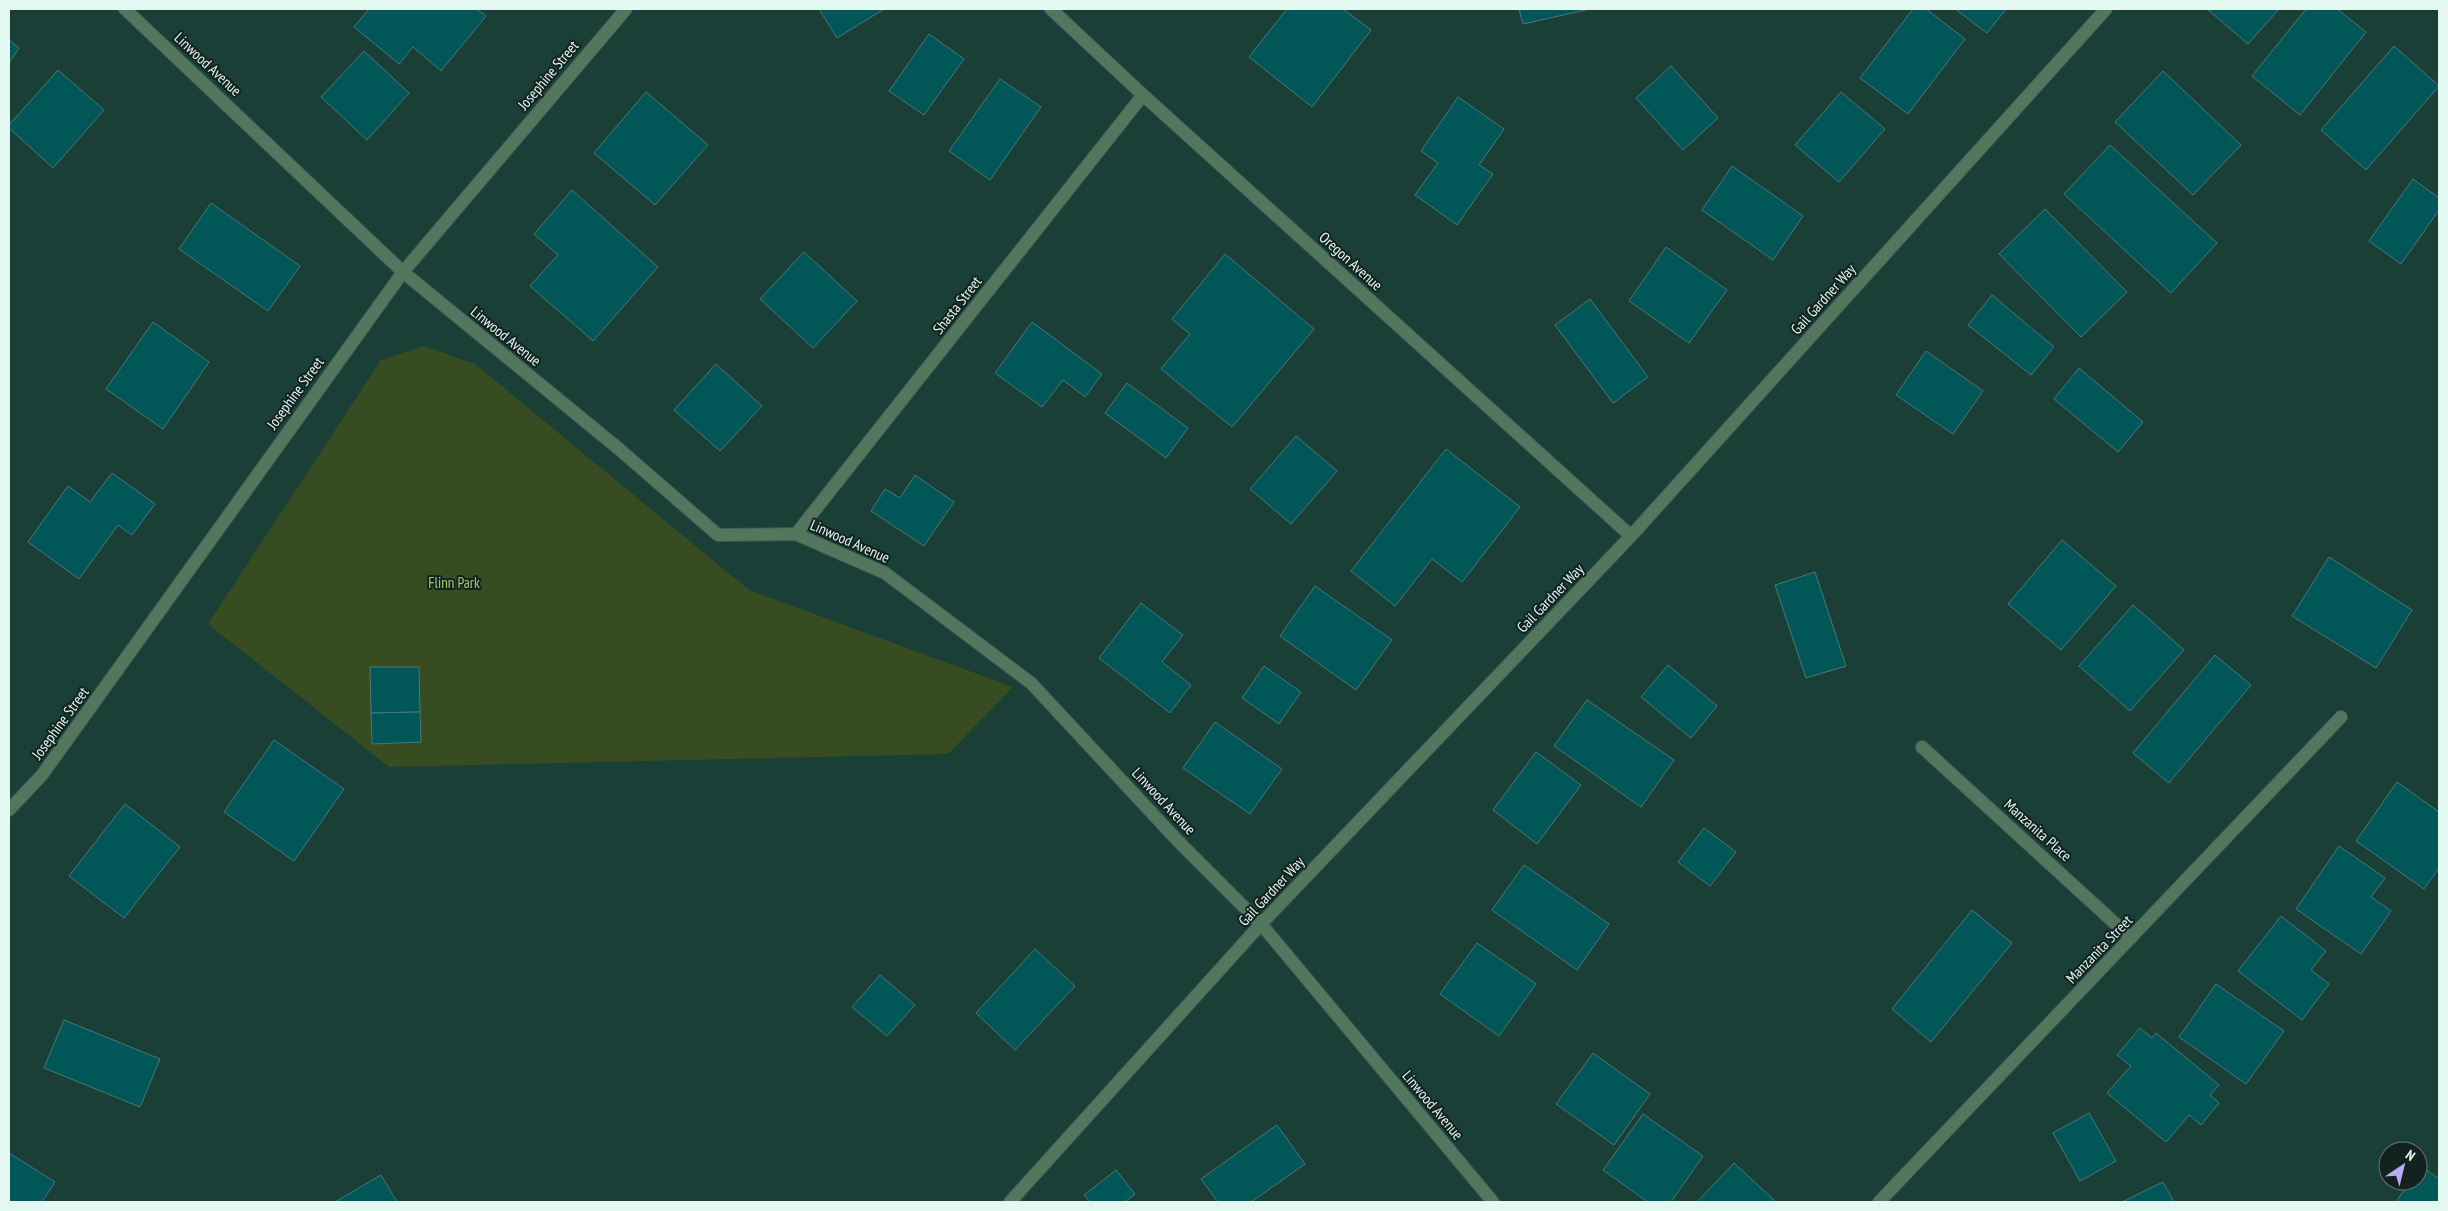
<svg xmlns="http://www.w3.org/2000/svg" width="2448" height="1211" font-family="'PT Sans Narrow',sans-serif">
<rect width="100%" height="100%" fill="#193f36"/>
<!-- park -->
<polygon fill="#384c21" points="424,346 475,364 749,590 1013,687 948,754 389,767 208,624 381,360"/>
<!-- building -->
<g fill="#015658" stroke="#4e7779">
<polygon points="369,9 477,9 486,16 441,71 413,47 399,64 354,27"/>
<polygon points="819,9 884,9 837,38"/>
<polygon points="1287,9 1343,9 1371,30 1312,107 1249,57"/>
<polygon points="1519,9 1590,9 1523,24"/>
<polygon points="1913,9 1926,9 1965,39 1908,114 1860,78"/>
<polygon points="1955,9 2006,9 1987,33"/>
<polygon points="2207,9 2279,9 2248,44"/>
<polygon points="2306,9 2337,9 2366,32 2300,115 2252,76"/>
<polygon points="929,34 964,59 924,115 889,91"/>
<polygon points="9,40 19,48 9,63"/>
<polygon points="2394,46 2439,86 2366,170 2321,130"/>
<polygon points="364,51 409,93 367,140 321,97"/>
<polygon points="1671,66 1718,118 1683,150 1636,98"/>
<polygon points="58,70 104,110 53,168 9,128 9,125"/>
<polygon points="2163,71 2241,145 2193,195 2115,122"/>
<polygon points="1000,79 1041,107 990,180 949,151"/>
<polygon points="646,92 708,145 655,205 594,153"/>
<polygon points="1841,92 1885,129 1839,182 1795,145"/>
<polygon points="1458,97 1504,129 1479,165 1493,174 1457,225 1415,195 1438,163 1421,151"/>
<polygon points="2110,145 2217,243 2171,293 2064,194"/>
<polygon points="1732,166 1803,216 1773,260 1702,210"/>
<polygon points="2413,179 2439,198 2439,210 2401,264 2369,241"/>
<polygon points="572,190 658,267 593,341 530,286 558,255 534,234"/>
<polygon points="211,203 300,266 268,311 179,249"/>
<polygon points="2045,209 2127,292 2081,337 1999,254"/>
<polygon points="1666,247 1727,290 1689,343 1629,301"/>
<polygon points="804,252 857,301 813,348 760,299"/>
<polygon points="1225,254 1314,329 1232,427 1161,369 1190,334 1172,319"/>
<polygon points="1992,295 2054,347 2031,375 1968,325"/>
<polygon points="1590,299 1648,377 1613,403 1555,325"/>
<polygon points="153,322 209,362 163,429 106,389"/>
<polygon points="1032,322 1102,374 1085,397 1063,380 1042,407 995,373"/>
<polygon points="1926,351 1983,391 1953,434 1896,395"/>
<polygon points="716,364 762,406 720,451 674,410"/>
<polygon points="2079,368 2143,422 2118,452 2054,399"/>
<polygon points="1127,383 1188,428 1166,458 1105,413"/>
<polygon points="1296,436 1337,471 1291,524 1250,489"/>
<polygon points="1446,449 1520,507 1462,582 1432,559 1395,606 1351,571"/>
<polygon points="112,473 155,504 132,535 118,525 79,579 28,542 68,486 90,502"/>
<polygon points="915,475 954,502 924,546 871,511 885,489 900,498"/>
<polygon points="2062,540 2116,586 2061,650 2008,604"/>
<polygon points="2329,557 2412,610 2376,668 2292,616"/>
<polygon points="1815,572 1846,666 1806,678 1775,585"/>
<polygon points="1315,586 1392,640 1356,690 1280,636"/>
<polygon points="1141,603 1183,635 1162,662 1191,685 1170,713 1099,658"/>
<polygon points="2133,605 2184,650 2130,711 2079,666"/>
<polygon points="2215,655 2251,685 2169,783 2133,753"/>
<polygon points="1668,665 1717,706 1691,738 1641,697"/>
<polygon points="1264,666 1301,692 1279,724 1242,698"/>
<polygon points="370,667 419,667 420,712 371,713"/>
<polygon points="1587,700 1674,760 1641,807 1554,746"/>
<polygon points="420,712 421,742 372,744 371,713"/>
<polygon points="1215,722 1282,769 1250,814 1183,768"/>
<polygon points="274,740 344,789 294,861 224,812"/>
<polygon points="1536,752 1581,785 1537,844 1493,810"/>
<polygon points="2397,782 2439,812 2439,868 2424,889 2356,841"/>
<polygon points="125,804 180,847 124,918 69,876"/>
<polygon points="1704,828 1736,852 1710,886 1678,862"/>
<polygon points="2339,846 2385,878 2371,897 2391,911 2361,954 2296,909"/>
<polygon points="1524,865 1609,924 1577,970 1492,910"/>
<polygon points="1972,910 2012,943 1931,1042 1892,1009"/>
<polygon points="2281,916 2326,951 2311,970 2329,984 2302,1020 2238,971"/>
<polygon points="1477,943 1536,984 1499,1036 1440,994"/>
<polygon points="1035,949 1075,986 1015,1050 976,1013"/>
<polygon points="880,975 915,1005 887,1036 852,1007"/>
<polygon points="2216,984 2284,1031 2246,1084 2179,1037"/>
<polygon points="64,1020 160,1059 140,1107 44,1068"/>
<polygon points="2140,1028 2152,1038 2156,1033 2219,1085 2210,1095 2219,1103 2201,1125 2189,1115 2166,1142 2107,1093 2131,1066 2117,1055"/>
<polygon points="1593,1053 1650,1094 1614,1145 1556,1104"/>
<polygon points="2089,1113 2116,1161 2080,1181 2053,1133"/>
<polygon points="1643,1114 1703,1156 1671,1202 1648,1202 1603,1170"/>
<polygon points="1277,1125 1305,1164 1251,1202 1218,1202 1201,1179"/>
<polygon points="9,1153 55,1182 42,1202 9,1202"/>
<polygon points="1734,1163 1776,1202 1697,1202"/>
<polygon points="2421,1166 2439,1179 2439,1202 2396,1202 2410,1181 2418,1181 2418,1170"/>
<polygon points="1116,1170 1135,1194 1125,1202 1090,1202 1084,1195"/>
<polygon points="381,1175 397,1202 335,1202"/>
<polygon points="2163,1182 2174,1202 2122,1202"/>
</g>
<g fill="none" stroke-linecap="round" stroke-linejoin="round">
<!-- minor casing -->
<g stroke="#395d54" stroke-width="14">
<g id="minor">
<polyline points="125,9 403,272 619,449 718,535 796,534 885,573 1031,683 1177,840 1261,924 1493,1202"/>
<polyline points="1051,9 1143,95 1631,536"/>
<polyline points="796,534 1143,95"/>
<polyline points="1922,747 2131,938"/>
<polyline points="9,810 42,775 403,272 626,9"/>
<polyline points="1010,1202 1261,924 1631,536 2106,9"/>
<polyline points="1879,1202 2341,717"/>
</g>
</g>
<!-- minor -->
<use href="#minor" stroke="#55765e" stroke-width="12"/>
</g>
<g text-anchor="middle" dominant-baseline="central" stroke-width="4" stroke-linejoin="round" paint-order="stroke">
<!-- street labels -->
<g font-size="15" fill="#e3f8f1" stroke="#12221e">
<text transform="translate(208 64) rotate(43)">Linwood Avenue</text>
<text transform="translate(548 75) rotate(-50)">Josephine Street</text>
<text transform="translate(1351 261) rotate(42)">Oregon Avenue</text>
<text transform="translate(1823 299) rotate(-48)">Gail Gardner Way</text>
<text transform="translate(957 305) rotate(-52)">Shasta Street</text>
<text transform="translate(506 336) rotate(39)">Linwood Avenue</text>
<text transform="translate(295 393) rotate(-54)">Josephine Street</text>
<text transform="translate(850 541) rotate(24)">Linwood Avenue</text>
<text transform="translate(1550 598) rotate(-46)">Gail Gardner Way</text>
<text transform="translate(60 723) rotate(-54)">Josephine Street</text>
<text transform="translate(1164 801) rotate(47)">Linwood Avenue</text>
<text transform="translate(2038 830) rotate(42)">Manzanita Place</text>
<text transform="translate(1271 891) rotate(-47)">Gail Gardner Way</text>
<text transform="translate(2099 949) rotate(-46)">Manzanita Street</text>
<text transform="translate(1433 1105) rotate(50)">Linwood Avenue</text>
</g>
<!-- park labels -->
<g font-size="15" fill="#a0d268" stroke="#12221e">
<text x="454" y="582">Flinn Park</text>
</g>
</g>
<!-- border -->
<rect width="2448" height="1211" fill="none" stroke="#e3f8f1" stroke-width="20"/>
<!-- north arrow -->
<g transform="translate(2403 1166) rotate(35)"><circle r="24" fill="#12221e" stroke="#667872"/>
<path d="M0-4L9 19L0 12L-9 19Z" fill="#b6acf8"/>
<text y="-8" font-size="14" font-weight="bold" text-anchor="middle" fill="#e3f8f1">N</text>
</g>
</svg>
